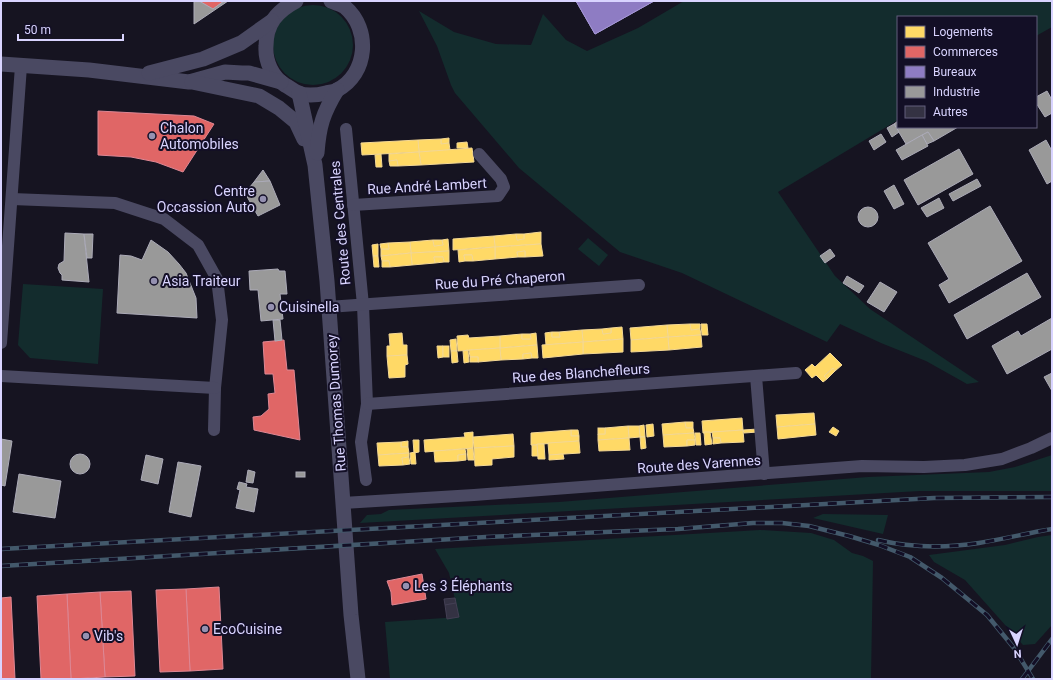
<svg xmlns="http://www.w3.org/2000/svg" width="1053" height="680" font-family="Roboto,sans-serif">
<rect width="100%" height="100%" fill="#161421"/>
<!-- green -->
<g fill="#132c2d">
<polygon points="684,1 1052,1 1052,27 1036,36 1036,17 898,17 898,120 778,192 835,276 870,309 979,382 967,384 926,361 881,343 840,324 827,342 682,273 620,252 519,168 455,93 451,85 437,46 419,11 454,32 496,44 531,45 543,14 566,40 587,51 638,28"/>
<circle cx="313" cy="45" r="40"/>
<polygon points="588,238 608,255 599,266 578,249"/>
<polygon points="23,284 103,289 98,364 30,358 18,345"/>
<polygon points="1052,455 1052,491 920,491 360,523 367,515 381,514 389,510 559,502 868,477 989,472 1015,467"/>
<polygon points="823,514 888,515 883,534 813,518"/>
<polygon points="760,530 811,533 834,540 852,553 863,556 873,561 871,679 390,679 385,622 459,617 449,573 435,549"/>
<polygon points="1052,535 1052,625 1035,644 1023,645 965,580 934,562 929,555 1005,545 1038,537"/>
</g>
<!-- homes -->
<g fill="#ffd966" stroke="#f4d894">
<polygon points="449,138 449,143 441,144 441,139"/>
<polygon points="441,139 441,144 449,143 450,150 419,152 418,140"/>
<polygon points="418,140 419,152 362,155 361,143"/>
<polygon points="467,142 468,148 457,148 457,143"/>
<polygon points="472,148 474,162 421,165 419,152"/>
<polygon points="419,152 421,165 398,166 397,160 389,161 389,154"/>
<polygon points="381,154 382,167 376,167 375,155"/>
<polygon points="397,160 398,166 390,166 389,161"/>
<polygon points="541,232 541,244 495,247 494,236 516,234 517,240 524,239 524,234"/>
<polygon points="516,234 524,234 524,239 517,240"/>
<polygon points="494,236 495,247 453,250 453,239"/>
<polygon points="448,239 449,251 411,253 410,242 433,240 434,246 443,245 442,240"/>
<polygon points="433,240 442,240 443,245 434,246"/>
<polygon points="410,242 411,253 381,256 381,249 389,249 388,243"/>
<polygon points="388,243 389,249 381,249 380,244"/>
<polygon points="378,244 378,256 373,256 372,245"/>
<polygon points="541,244 543,256 525,257 525,251 517,252 518,257 495,259 495,247"/>
<polygon points="495,247 495,259 473,261 472,255 464,255 465,261 459,262 458,250"/>
<polygon points="449,251 449,262 444,262 443,257 434,257 435,263 412,265 411,253"/>
<polygon points="525,251 525,257 518,257 517,252"/>
<polygon points="411,253 412,265 390,267 389,261 382,261 381,256"/>
<polygon points="464,255 472,255 473,261 465,261"/>
<polygon points="373,256 378,256 379,267 374,267"/>
<polygon points="434,257 443,257 444,262 435,263"/>
<polygon points="382,261 389,261 390,267 382,267"/>
<polygon points="690,324 700,324 700,329 691,330"/>
<polygon points="690,324 691,330 700,329 701,335 668,337 667,325"/>
<polygon points="701,324 707,324 708,335 702,335"/>
<polygon points="667,325 668,337 631,340 630,328"/>
<polygon points="622,327 623,339 583,342 582,330 602,329 603,334 611,333 611,328"/>
<polygon points="611,328 611,333 603,334 602,329"/>
<polygon points="582,330 583,342 546,345 545,333 552,332 552,337 560,337 559,332"/>
<polygon points="552,332 559,332 560,337 552,337"/>
<polygon points="402,333 403,345 407,345 407,355 387,356 387,346 390,346 389,334"/>
<polygon points="536,333 537,345 500,348 500,336 522,334 522,339 531,339 530,334"/>
<polygon points="522,334 530,334 531,339 522,339"/>
<polygon points="468,335 469,338 500,336 500,348 458,351 457,336"/>
<polygon points="701,335 702,347 669,350 668,337"/>
<polygon points="668,337 669,350 631,352 631,340"/>
<polygon points="456,339 457,351 451,351 450,340"/>
<polygon points="623,339 623,352 583,354 583,342"/>
<polygon points="583,342 583,354 543,358 542,345"/>
<polygon points="537,345 538,358 532,358 531,353 523,354 523,359 501,360 500,348"/>
<polygon points="437,346 443,346 443,357 438,358"/>
<rect x="443" y="346" width="6" height="11"/>
<polygon points="500,348 501,360 478,362 478,357 470,357 469,350"/>
<polygon points="468,350 469,362 464,363 463,351"/>
<polygon points="451,351 457,351 458,362 452,363"/>
<polygon points="531,353 532,358 523,359 523,354"/>
<polygon points="830,353 842,365 835,371 833,368 824,376 827,379 823,382 816,375 812,378 805,370 812,364 815,367"/>
<polygon points="407,355 408,364 405,365 405,377 389,378 387,356"/>
<rect x="470" y="357" width="8" height="5"/>
<polygon points="833,368 835,371 827,379 824,376"/>
<polygon points="814,413 815,424 777,427 776,415"/>
<polygon points="742,418 743,430 703,433 702,421"/>
<polygon points="685,422 693,422 693,428 686,428"/>
<polygon points="685,422 686,428 693,428 694,433 663,435 662,424"/>
<polygon points="653,424 654,436 647,437 646,425"/>
<polygon points="815,424 816,435 778,439 777,427"/>
<polygon points="644,425 645,437 640,437 639,426"/>
<polygon points="628,426 639,426 640,437 629,438"/>
<polygon points="628,426 629,438 598,440 598,434 605,434 605,428"/>
<polygon points="833,427 839,431 836,436 829,432"/>
<rect x="598" y="428" width="7" height="6"/>
<polygon points="758,429 758,432 744,433 743,430"/>
<polygon points="571,430 578,430 579,436 571,436"/>
<polygon points="571,430 571,436 579,436 579,441 531,445 531,433"/>
<polygon points="743,430 744,442 721,443 720,438 713,438 712,432"/>
<polygon points="473,432 473,448 425,452 424,440 465,437 464,433"/>
<polygon points="704,432 710,432 712,444 705,445"/>
<polygon points="694,433 695,440 687,440 687,446 664,447 663,435"/>
<polygon points="695,433 700,433 701,445 696,445"/>
<polygon points="513,434 514,446 474,448 473,437"/>
<polygon points="640,437 645,437 646,448 641,449"/>
<polygon points="629,438 630,450 599,451 598,440"/>
<polygon points="713,438 720,438 721,443 713,444"/>
<polygon points="413,440 419,440 419,452 414,453"/>
<polygon points="687,440 695,440 695,445 687,446"/>
<polygon points="408,441 408,447 401,447 401,442"/>
<polygon points="579,441 580,453 549,455 548,443"/>
<polygon points="401,442 401,447 408,447 409,453 378,455 377,443"/>
<polygon points="537,444 544,444 545,459 538,459"/>
<polygon points="532,445 537,445 538,456 532,456"/>
<polygon points="514,446 514,457 492,459 492,465 475,466 474,448"/>
<polygon points="473,448 474,460 468,460 467,449"/>
<polygon points="465,449 466,454 458,455 458,461 435,462 434,451"/>
<polygon points="415,452 416,464 411,464 410,453"/>
<polygon points="409,453 409,457 402,458 403,465 379,466 378,455"/>
<polygon points="466,454 466,460 458,461 458,455"/>
<polygon points="563,454 564,459 549,460 549,455"/>
<polygon points="409,457 410,464 403,465 402,458"/>
</g>
<!-- shops -->
<g fill="#e06666" stroke="#de8794">
<polygon points="199,1 224,1 213,9"/>
<polygon points="98,111 194,116 214,124 183,172 156,162 131,157 98,155"/>
<polygon points="284,340 287,370 294,370 300,440 254,430 253,417 261,416 269,409 268,394 275,393 273,374 265,374 263,342"/>
<polygon points="422,574 426,599 392,605 391,592 387,581"/>
<polygon points="219,587 223,669 190,671 186,589"/>
<polygon points="186,589 190,671 160,672 156,590"/>
<polygon points="131,591 135,676 105,677 100,592"/>
<polygon points="100,592 105,677 71,679 67,594"/>
<polygon points="67,594 71,679 41,679 37,596"/>
<polygon points="11,597 15,679 1,679 1,598"/>
</g>
<!-- offices -->
<g fill="#8e7cc3" stroke="#a496d5">
<polygon points="576,1 654,1 595,34"/>
<polygon points="576,1 654,1 595,34"/>
</g>
<!-- industry -->
<g fill="#999" stroke="#acabb8">
<polygon points="194,1 199,1 213,9 224,1 228,1 194,24"/>
<polygon points="1047,91 1052,100 1052,113 1045,117 1036,103 1036,97"/>
<polygon points="898,121 898,127 958,127 934,141 928,132 906,144 894,124"/>
<polygon points="894,124 899,132 892,137 887,128"/>
<polygon points="928,132 934,141 927,144 922,135"/>
<polygon points="881,134 886,142 874,150 869,141"/>
<polygon points="922,135 928,146 902,160 896,150"/>
<polygon points="1046,140 1052,151 1052,181 1047,184 1029,150"/>
<polygon points="959,149 973,174 918,205 904,180"/>
<polygon points="263,170 270,181 254,182"/>
<polygon points="977,179 981,186 953,201 949,194"/>
<polygon points="270,181 280,205 258,216 245,193 254,182"/>
<polygon points="894,185 904,204 894,209 884,191"/>
<polygon points="939,198 944,208 927,217 921,208"/>
<polygon points="990,206 1022,261 949,303 939,285 949,279 928,243"/>
<circle cx="868" cy="217" r="10"/>
<polygon points="65,233 84,234 89,282 62,280 62,275 60,273 58,268 59,264 64,261"/>
<polygon points="84,234 93,234 92,258 87,258"/>
<polygon points="151,240 168,252 179,264 186,273 196,298 197,318 117,313 120,255 131,256 142,260"/>
<polygon points="830,249 835,256 825,263 820,256"/>
<polygon points="278,269 279,271 285,271 287,294 280,294 283,319 261,321 258,290 250,290 249,271"/>
<polygon points="1027,273 1041,297 967,339 954,315"/>
<polygon points="847,276 864,286 859,293 843,283"/>
<polygon points="880,282 897,292 884,312 867,302"/>
<polygon points="1052,318 1052,349 1007,374 992,346 1018,331 1021,336"/>
<polygon points="273,320 280,320 282,340 275,341"/>
<polygon points="1052,373 1052,391 1044,377"/>
<polygon points="1,439 12,441 5,486 1,485"/>
<circle cx="80" cy="464" r="10"/>
<polygon points="146,455 163,459 158,484 141,480"/>
<polygon points="178,462 201,466 191,517 169,512"/>
<polygon points="248,470 255,472 253,483 246,482"/>
<rect x="296" y="472" width="9" height="5"/>
<polygon points="19,474 61,481 55,518 13,512"/>
<polygon points="239,482 247,484 246,487 258,489 254,512 236,508 240,490 237,489"/>
</g>
<!-- building -->
<g fill="#343243" stroke="#433f54">
<polygon points="455,598 456,603 445,605 444,599"/>
<polygon points="456,603 459,617 447,619 445,605"/>
</g>
<g fill="none" stroke-linecap="round" stroke-linejoin="round">
<!-- minor -->
<g stroke="#4a4962" stroke-width="12">
<polyline points="346,129 363,305 367,404 361,442 366,480"/>
<polyline points="12,199 115,203 164,219 198,245 217,279 222,320 215,388 214,430"/>
<polyline points="353,205 498,196 504,187 501,179 479,154"/>
<polyline points="328,307 639,285"/>
<polyline points="1,343 21,66"/>
<polyline points="1,376 215,388"/>
<polyline points="756,376 764,474"/>
<polyline points="367,404 796,373"/>
<polyline points="343,503 474,495 862,466 924,467 965,465 1002,459 1031,448 1052,438"/>
</g>
<!-- tertiary -->
<g stroke="#4a4962" stroke-width="15">
<path d="M296,1C277,11 266,24 266,46C265,61 272,77 285,85C289,87 294,91 298,93C306,96 318,95 326,93C329,92 334,92 337,90C368,74 371,29 345,7C341,4 335,3 331,1"/>
<polyline points="1,64 89,70 189,82 225,72 242,73 249,73 281,82"/>
<polyline points="149,73 203,59 241,43 272,21"/>
<polyline points="192,82 259,96 279,108 296,122 304,139"/>
<polyline points="299,93 315,165 327,281 351,615 358,679"/>
<path d="M317,153C319,126 323,113 337,90"/>
</g>
<!-- rail casing -->
<g stroke="#43596b" stroke-width="4.5">
<g id="rail">
<path d="M878,540C912,548 946,548 979,543C1004,539 1028,533 1052,529"/>
<polyline points="1,549 934,498 1052,497"/>
<polyline points="1,566 486,537 678,529 753,523 782,523 809,526 849,536 879,545 910,557 942,578 987,615 1014,648 1033,679"/>
<polyline points="1022,679 1052,639"/>
</g>
</g>
<!-- rail -->
<use href="#rail" stroke="#130f26" stroke-width="3" stroke-dasharray="9" stroke-linecap="butt"/>
</g>
<!-- markers -->
<g fill="#9591b1" stroke="#130f26" stroke-width="1.5">
<circle cx="152" cy="136" r="4"/>
<circle cx="263" cy="199" r="4"/>
<circle cx="154" cy="281" r="4"/>
<circle cx="271" cy="307" r="4"/>
<circle cx="406" cy="586" r="4"/>
<circle cx="205" cy="629" r="4"/>
<circle cx="86" cy="636" r="4"/>
</g>
<g text-anchor="middle" dominant-baseline="central" stroke-width="4" stroke-linejoin="round" paint-order="stroke">
<!-- poi labels -->
<g font-size="14" fill="#d9d4ff" stroke="#130f26" text-anchor="start">
<text x="160" y="128">Chalon<tspan x="160" dy="16">Automobiles</tspan></text>
<text x="255" y="191" text-anchor="end">Centre<tspan x="255" dy="16">Occassion Auto</tspan></text>
<text x="162" y="281">Asia Traiteur</text>
<text x="279" y="307">Cuisinella</text>
<text x="414" y="586">Les 3 Éléphants</text>
<text x="213" y="629">EcoCuisine</text>
<text x="94" y="636">Vib's</text>
</g>
<!-- street labels -->
<g font-size="14" fill="#d9d4ff" stroke="#130f26">
<text transform="translate(427 186) rotate(-3)">Rue André Lambert</text>
<text transform="translate(340 223) rotate(-95)">Route des Centrales</text>
<text transform="translate(500 280) rotate(-4)">Rue du Pré Chaperon</text>
<text transform="translate(581 373) rotate(-4)">Rue des Blanchefleurs</text>
<text transform="translate(336 403) rotate(-94)">Rue Thomas Dumorey</text>
<text transform="translate(699 464) rotate(-4)">Route des Varennes</text>
</g>
</g>
<!-- border -->
<rect width="1053" height="680" fill="none" stroke="#d9d4ff" stroke-width="4"/>
<!-- legend -->
<rect x="897" y="16" width="140" height="112" fill="#130f26" stroke="#625e7d"/>
<rect x="905" y="26" width="20" height="12" fill="#ffd966" stroke="#625e7d"/>
<text x="933" y="36" font-size="12" fill="#d9d4ff">Logements</text>
<rect x="905" y="46" width="20" height="12" fill="#e06666" stroke="#625e7d"/>
<text x="933" y="56" font-size="12" fill="#d9d4ff">Commerces</text>
<rect x="905" y="66" width="20" height="12" fill="#8e7cc3" stroke="#625e7d"/>
<text x="933" y="76" font-size="12" fill="#d9d4ff">Bureaux</text>
<rect x="905" y="86" width="20" height="12" fill="#999999" stroke="#625e7d"/>
<text x="933" y="96" font-size="12" fill="#d9d4ff">Industrie</text>
<rect x="905" y="106" width="20" height="12" fill="#343243" stroke="#625e7d"/>
<text x="933" y="116" font-size="12" fill="#d9d4ff">Autres</text>
<!-- north arrow -->
<g transform="translate(1017 644) rotate(176)" stroke="#130f26" stroke-width="3" paint-order="stroke">
<path d="M0-3L7 15L0 10L-7 15Z" fill="#d9d4ff"/>
<text y="-6" font-size="11" font-weight="bold" text-anchor="middle" fill="#d9d4ff">N</text>
</g>
<!-- scale -->
<path d="M18 34v6h105v-6" fill="none" stroke="#d9d4ff" stroke-width="2"/>
<text x="24" y="34" font-size="12" fill="#d9d4ff" stroke="#130f26" stroke-width="3" paint-order="stroke">50 m</text>
</svg>
